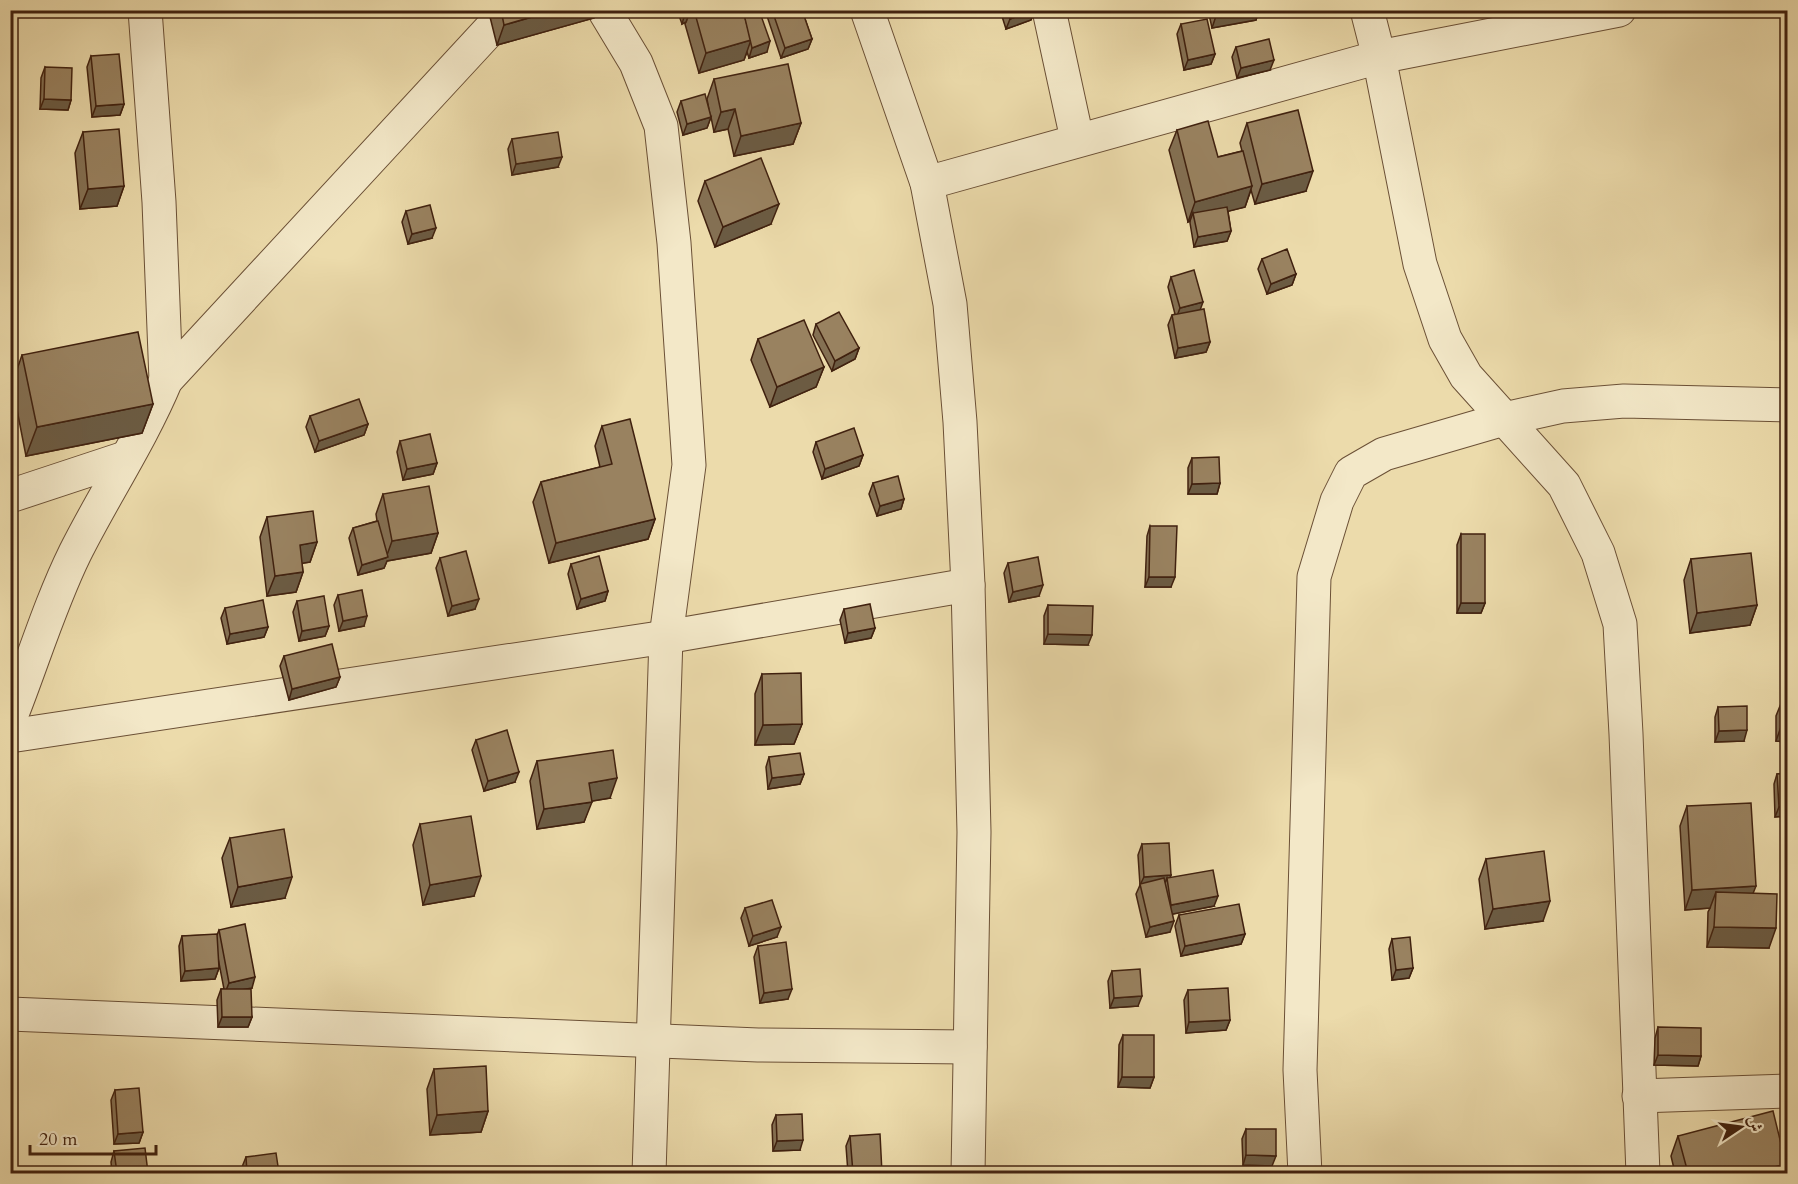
<svg xmlns="http://www.w3.org/2000/svg" width="1798" height="1184" font-family="Cardo,Amiri,serif">
<rect width="100%" height="100%" fill="#ecdbab"/>
<filter id="stains"><feTurbulence type="fractalNoise" baseFrequency=".00333" numOctaves="4"/><feColorMatrix values="0 0 0 0 .2 0 0 0 0 .09 0 0 0 0 .02 0 0 0 .5 -.17"/></filter>
<radialGradient id="worn" r=".72"><stop offset=".6" stop-color="#630" stop-opacity="0"/><stop offset="1" stop-color="#630" stop-opacity=".3"/></radialGradient>
<g fill="none" stroke-linecap="round" stroke-linejoin="round">
<!-- street casing -->
<g stroke="#6b5036" stroke-width="35">
<g id="street">
<polyline points="145,10 159,202 166,380"/>
<polyline points="604,10 636,63 661,126 674,243 689,465 666,637 649,1174"/>
<polyline points="867,10 927,183 950,304 960,422 968,585 974,832 968,1174"/>
<polyline points="1049,10 1077,139"/>
<polyline points="1367,10 1379,57 1420,264 1445,339 1466,376 1564,485 1598,553 1620,624 1626,734 1643,1174"/>
<polyline points="927,183 1379,57 1619,10"/>
<polyline points="10,496 125,458"/>
<path d="M10,719C32,664 49,606 75,553C104,495 141,440 166,380L508,10"/>
<polyline points="10,736 666,637 968,585"/>
<polyline points="10,1014 758,1045 970,1047"/>
<polyline points="1639,1096 1788,1091"/>
<polyline points="1305,1174 1300,1070 1314,577 1337,501 1351,473 1384,454 1504,419 1563,406 1624,401 1788,405"/>
</g>
</g>
<!-- street -->
<use href="#street" stroke="#f3e8c8" stroke-width="33"/>
</g>
<!-- wall -->
<g fill="#847053" stroke="#40210f" stroke-width="1.5">
<polygon points="492,10 597,10 594,18 497,45 490,17"/>
<polygon points="677,10 759,10 767,52 749,58 747,52 744,60 699,73 685,24 686,22 682,24"/>
<polygon points="765,10 802,10 812,39 808,49 781,58"/>
<polygon points="1000,10 1035,10 1031,20 1006,29"/>
<polygon points="1208,10 1259,10 1256,20 1212,28"/>
<polygon points="1181,24 1215,54 1211,64 1184,70 1177,34"/>
<polygon points="1236,47 1270,70 1237,78 1232,57"/>
<polygon points="91,56 124,104 120,115 92,117 87,67"/>
<polygon points="45,67 71,100 68,110 40,109 41,78"/>
<polygon points="714,79 801,123 793,144 734,156 728,129 714,132 711,117 707,128 683,135 677,112 681,101 710,115 707,99"/>
<polygon points="1247,123 1306,191 1255,204 1251,190 1245,207 1228,211 1231,231 1227,241 1194,247 1190,223 1190,221 1188,222 1169,150 1177,130 1218,157 1242,151 1240,143"/>
<polygon points="83,132 124,186 117,206 80,209 75,153"/>
<polygon points="512,139 558,167 512,175 508,149"/>
<polygon points="705,181 771,224 715,247 698,201"/>
<polygon points="406,211 432,238 408,244 402,222"/>
<polygon points="1262,259 1296,274 1292,285 1267,294 1258,269"/>
<polygon points="1171,277 1200,310 1210,342 1206,352 1175,358 1168,325 1172,315 1175,314 1168,287"/>
<polygon points="816,324 859,348 855,359 832,371 813,335"/>
<polygon points="758,339 824,367 816,387 770,407 751,360"/>
<polygon points="22,355 153,404 142,433 26,456 12,384"/>
<polygon points="310,416 368,424 364,435 315,452 306,427"/>
<polygon points="602,426 655,519 648,539 549,563 533,502 541,482 600,467 595,446"/>
<polygon points="400,441 437,463 433,474 403,480 397,452"/>
<polygon points="816,442 863,455 859,466 822,479 813,452"/>
<polygon points="1192,458 1220,483 1217,494 1188,494 1188,468"/>
<polygon points="873,483 904,499 901,509 877,516 869,494"/>
<polygon points="383,494 438,533 431,553 387,561 384,568 358,575 349,538 353,528 377,521 376,514"/>
<polygon points="267,517 317,542 310,562 302,563 303,572 296,592 267,596 260,537"/>
<polygon points="1150,526 1171,587 1145,587 1147,536"/>
<polygon points="1461,534 1485,603 1481,613 1457,613 1457,545"/>
<polygon points="440,558 475,609 448,616 436,568"/>
<polygon points="1691,559 1757,605 1750,625 1690,633 1684,580"/>
<polygon points="1008,563 1039,596 1009,602 1004,573"/>
<polygon points="571,564 608,591 605,601 577,609 568,574"/>
<polygon points="338,595 364,626 339,631 334,605"/>
<polygon points="297,601 329,626 325,636 299,641 293,612"/>
<polygon points="1048,605 1088,645 1044,644 1044,616"/>
<polygon points="225,608 268,627 264,637 227,644 221,618"/>
<polygon points="844,609 875,628 871,638 845,643 840,620"/>
<polygon points="284,656 340,677 336,687 289,700 280,666"/>
<polygon points="762,674 802,724 794,744 755,745 755,694"/>
<polygon points="1784,696 1788,742 1776,741 1776,716"/>
<polygon points="1718,707 1744,741 1715,742 1715,717"/>
<polygon points="476,740 515,782 484,791 472,750"/>
<polygon points="769,757 804,774 800,784 768,789 766,767"/>
<polygon points="537,761 610,798 591,801 584,822 537,829 530,781"/>
<polygon points="1788,773 1788,816 1775,817 1774,784 1777,774"/>
<polygon points="1687,806 1753,893 1769,948 1707,947 1708,912 1710,908 1685,910 1680,826"/>
<polygon points="420,824 474,896 423,905 413,845"/>
<polygon points="230,838 285,898 231,907 222,858"/>
<polygon points="1142,844 1171,875 1170,877 1214,906 1172,914 1170,932 1146,937 1136,894 1140,885 1138,855"/>
<polygon points="1486,859 1543,921 1485,929 1479,879"/>
<polygon points="745,908 777,937 749,946 741,918"/>
<polygon points="1179,915 1245,934 1241,944 1181,956 1175,926"/>
<polygon points="219,930 252,988 243,989 252,1017 248,1027 218,1027 217,1000 221,989 224,989 218,958 219,968 215,979 181,981 179,946 182,936 217,935"/>
<polygon points="1392,939 1413,968 1409,978 1392,980 1389,949"/>
<polygon points="758,946 788,999 760,1003 754,957"/>
<polygon points="1112,971 1138,1006 1110,1008 1108,981"/>
<polygon points="1188,990 1230,1020 1226,1030 1186,1033 1184,1000"/>
<polygon points="1658,1027 1701,1056 1698,1066 1654,1065 1655,1038"/>
<polygon points="1123,1035 1154,1077 1150,1088 1118,1087 1119,1045"/>
<polygon points="434,1069 488,1111 481,1132 430,1135 427,1089"/>
<polygon points="115,1090 143,1132 139,1143 114,1144 111,1100"/>
<polygon points="776,1115 800,1150 773,1151 772,1125"/>
<polygon points="1246,1129 1272,1166 1243,1165 1242,1139"/>
<polygon points="850,1136 882,1173 848,1173 846,1146"/>
<polygon points="1678,1136 1783,1173 1675,1173 1671,1156"/>
<polygon points="114,1151 148,1173 112,1173 111,1162"/>
<polygon points="246,1157 279,1173 243,1173 242,1167"/>
</g>
<!-- shaded-wall -->
<g fill="#6b5b43" stroke="#40210f" stroke-width="1.5">
<polygon points="556,10 597,10 594,18 497,45 504,25"/>
<polygon points="1035,10 1031,20 1006,29 1010,19"/>
<polygon points="1218,10 1259,10 1256,20 1212,28"/>
<polygon points="690,12 686,22 682,24 685,13"/>
<polygon points="812,39 808,49 781,58 785,48"/>
<polygon points="751,40 744,60 699,73 706,53"/>
<polygon points="770,41 767,52 749,58 752,48"/>
<polygon points="1215,54 1211,64 1184,70 1188,60"/>
<polygon points="1274,60 1270,70 1237,78 1241,68"/>
<polygon points="44,99 71,100 68,110 40,109"/>
<polygon points="124,104 120,115 92,117 96,106"/>
<polygon points="735,109 728,129 714,132 721,112"/>
<polygon points="711,117 707,128 683,135 687,124"/>
<polygon points="801,123 793,144 734,156 741,136"/>
<polygon points="562,157 558,167 512,175 516,164"/>
<polygon points="1313,171 1306,191 1255,204 1262,184"/>
<polygon points="124,186 117,206 80,209 88,189"/>
<polygon points="1252,186 1245,207 1195,220 1193,213 1190,221 1188,222 1195,202"/>
<polygon points="779,204 771,224 715,247 723,227"/>
<polygon points="436,228 432,238 408,244 412,234"/>
<polygon points="1231,231 1227,241 1194,247 1198,237"/>
<polygon points="1296,274 1292,285 1267,294 1271,284"/>
<polygon points="1203,302 1199,313 1176,319 1180,308"/>
<polygon points="1210,342 1206,352 1175,358 1178,348"/>
<polygon points="859,348 855,359 832,371 835,361"/>
<polygon points="824,367 816,387 770,407 777,387"/>
<polygon points="153,404 142,433 26,456 37,427"/>
<polygon points="368,424 364,435 315,452 319,441"/>
<polygon points="863,455 859,466 822,479 825,469"/>
<polygon points="437,463 433,474 403,480 407,469"/>
<polygon points="1220,483 1217,494 1188,494 1192,484"/>
<polygon points="904,499 901,509 877,516 880,506"/>
<polygon points="655,519 648,539 549,563 556,543"/>
<polygon points="438,533 431,553 387,561 384,568 358,575 362,565 386,558 392,541"/>
<polygon points="317,542 310,562 292,565 300,545"/>
<polygon points="303,572 296,592 267,596 275,576"/>
<polygon points="1149,577 1175,577 1171,587 1145,587"/>
<polygon points="1043,585 1039,596 1009,602 1013,592"/>
<polygon points="608,591 605,601 577,609 581,599"/>
<polygon points="479,599 475,609 448,616 452,606"/>
<polygon points="1461,603 1485,603 1481,613 1457,613"/>
<polygon points="1757,605 1750,625 1690,633 1697,613"/>
<polygon points="367,616 364,626 339,631 343,621"/>
<polygon points="329,626 325,636 299,641 302,631"/>
<polygon points="268,627 264,637 227,644 230,634"/>
<polygon points="875,628 871,638 845,643 848,633"/>
<polygon points="1048,634 1092,635 1088,645 1044,644"/>
<polygon points="340,677 336,687 289,700 292,689"/>
<polygon points="1783,721 1788,721 1788,742 1776,741"/>
<polygon points="802,724 794,744 755,745 763,725"/>
<polygon points="1747,730 1744,741 1715,742 1719,731"/>
<polygon points="519,772 515,782 484,791 488,781"/>
<polygon points="804,774 800,784 768,789 772,778"/>
<polygon points="617,778 610,798 581,803 589,783"/>
<polygon points="592,802 584,822 537,829 544,809"/>
<polygon points="1788,806 1788,816 1775,817 1779,807"/>
<polygon points="1171,875 1168,884 1167,878 1164,886 1140,885 1144,877"/>
<polygon points="481,876 474,896 423,905 430,885"/>
<polygon points="292,877 285,898 231,907 238,887"/>
<polygon points="1756,886 1748,906 1716,892 1710,908 1685,910 1692,890"/>
<polygon points="1218,896 1214,906 1168,915 1171,905"/>
<polygon points="1550,901 1543,921 1485,929 1493,909"/>
<polygon points="1174,921 1170,932 1146,937 1150,927"/>
<polygon points="781,927 777,937 749,946 753,936"/>
<polygon points="1714,927 1776,928 1769,948 1707,947"/>
<polygon points="1245,934 1241,944 1181,956 1185,946"/>
<polygon points="219,968 215,979 181,981 185,971"/>
<polygon points="1413,968 1409,978 1392,980 1396,970"/>
<polygon points="255,977 252,988 225,993 229,983"/>
<polygon points="792,989 788,999 760,1003 764,993"/>
<polygon points="1142,996 1138,1006 1110,1008 1114,998"/>
<polygon points="222,1017 252,1017 248,1027 218,1027"/>
<polygon points="1230,1020 1226,1030 1186,1033 1189,1022"/>
<polygon points="1658,1055 1701,1056 1698,1066 1654,1065"/>
<polygon points="1122,1077 1154,1077 1150,1088 1118,1087"/>
<polygon points="488,1111 481,1132 430,1135 437,1115"/>
<polygon points="143,1132 139,1143 114,1144 118,1134"/>
<polygon points="803,1140 800,1150 773,1151 777,1141"/>
<polygon points="1246,1155 1276,1156 1272,1166 1243,1165"/>
<polygon points="1786,1164 1783,1173 1753,1173"/>
</g>
<!-- building -->
<g fill="#998260" stroke="#40210f" stroke-width="1.5">
<polygon points="501,10 556,10 504,25"/>
<polygon points="694,10 743,10 751,40 706,53"/>
<polygon points="743,10 759,10 770,41 752,48"/>
<polygon points="772,10 802,10 812,39 785,48"/>
<polygon points="1007,10 1033,10 1010,19"/>
<polygon points="1207,19 1215,54 1188,60 1181,24"/>
<polygon points="1269,39 1274,60 1241,68 1236,47"/>
<polygon points="119,54 124,104 96,106 91,56"/>
<polygon points="788,64 801,123 741,136 735,109 721,112 714,79"/>
<polygon points="45,67 72,68 71,100 44,99"/>
<polygon points="705,94 711,117 687,124 681,101"/>
<polygon points="1298,110 1313,171 1262,184 1247,123"/>
<polygon points="1208,121 1218,157 1243,151 1252,186 1195,202 1177,130"/>
<polygon points="119,129 124,186 88,189 83,132"/>
<polygon points="558,132 562,157 516,164 512,139"/>
<polygon points="761,158 779,204 723,227 705,181"/>
<polygon points="430,205 436,228 412,234 406,211"/>
<polygon points="1227,207 1231,231 1198,237 1193,213"/>
<polygon points="1287,249 1296,274 1271,284 1262,259"/>
<polygon points="1194,270 1203,302 1180,308 1171,277"/>
<polygon points="1204,309 1210,342 1178,348 1172,315"/>
<polygon points="839,312 859,348 835,361 816,324"/>
<polygon points="804,320 824,367 777,387 758,339"/>
<polygon points="138,332 153,404 37,427 22,355"/>
<polygon points="359,399 368,424 319,441 310,416"/>
<polygon points="630,419 655,519 556,543 541,482 612,464 602,426"/>
<polygon points="854,428 863,455 825,469 816,442"/>
<polygon points="430,434 437,463 407,469 400,441"/>
<polygon points="1219,457 1220,483 1192,484 1192,458"/>
<polygon points="898,476 904,499 880,506 873,483"/>
<polygon points="429,486 438,533 392,541 383,494"/>
<polygon points="313,511 317,542 300,545 303,572 275,576 267,517"/>
<polygon points="378,521 388,557 362,565 353,528"/>
<polygon points="1150,526 1177,526 1175,577 1149,577"/>
<rect x="1461" y="534" width="24" height="69"/>
<polygon points="466,551 479,599 452,606 440,558"/>
<polygon points="1751,553 1757,605 1697,613 1691,559"/>
<polygon points="599,556 608,591 581,599 571,564"/>
<polygon points="1038,557 1043,585 1013,592 1008,563"/>
<polygon points="362,590 367,616 343,621 338,595"/>
<polygon points="324,596 329,626 302,631 297,601"/>
<polygon points="263,600 268,627 230,634 225,608"/>
<polygon points="870,604 875,628 848,633 844,609"/>
<polygon points="1048,605 1093,606 1092,635 1048,634"/>
<polygon points="332,644 340,677 292,689 284,656"/>
<polygon points="801,673 802,724 763,725 762,674"/>
<polygon points="1784,696 1788,696 1788,721 1783,721"/>
<polygon points="1747,706 1747,730 1719,731 1718,707"/>
<polygon points="507,730 519,772 488,781 476,740"/>
<polygon points="613,750 617,778 589,783 592,802 544,809 537,761"/>
<polygon points="800,753 804,774 772,778 769,757"/>
<polygon points="1788,773 1788,806 1779,807 1777,774"/>
<polygon points="1751,803 1756,886 1692,890 1687,806"/>
<polygon points="471,816 481,876 430,885 420,824"/>
<polygon points="284,829 292,877 238,887 230,838"/>
<polygon points="1169,843 1171,875 1144,877 1142,844"/>
<polygon points="1544,851 1550,901 1493,909 1486,859"/>
<polygon points="1213,870 1218,896 1171,905 1167,878"/>
<polygon points="1164,878 1174,921 1150,927 1140,884"/>
<polygon points="1716,892 1777,894 1776,928 1714,927"/>
<polygon points="772,900 781,927 753,936 745,908"/>
<polygon points="1239,904 1245,934 1185,946 1179,915"/>
<polygon points="245,924 255,977 229,983 219,930"/>
<polygon points="217,934 219,968 185,971 182,936"/>
<polygon points="1410,937 1413,968 1396,970 1392,939"/>
<polygon points="786,942 792,989 764,993 758,946"/>
<polygon points="1140,969 1142,996 1114,998 1112,971"/>
<polygon points="1228,988 1230,1020 1189,1022 1188,990"/>
<polygon points="221,989 251,989 252,1017 222,1017"/>
<polygon points="1658,1027 1701,1028 1701,1056 1658,1055"/>
<polygon points="1123,1035 1154,1035 1154,1077 1122,1077"/>
<polygon points="486,1066 488,1111 437,1115 434,1069"/>
<polygon points="139,1088 143,1132 118,1134 115,1090"/>
<polygon points="1773,1111 1786,1164 1753,1173 1754,1173 1688,1173 1678,1136"/>
<polygon points="802,1114 803,1140 777,1141 776,1115"/>
<polygon points="1246,1129 1276,1129 1276,1156 1246,1155"/>
<polygon points="880,1134 882,1173 853,1173 850,1136"/>
<polygon points="145,1148 148,1173 117,1173 114,1151"/>
<polygon points="276,1153 279,1173 247,1173 246,1157"/>
</g>
<!-- margin -->
<rect width="1798" height="1184" fill="none" stroke="#ecdbab" stroke-width="36"/>
<rect x="12" y="12" width="1774" height="1160" fill="none" stroke="#40210f" stroke-width="3"/>
<rect x="18" y="18" width="1762" height="1148" fill="none" stroke="#40210f" stroke-width="1.5"/>
<!-- north arrow -->
<g transform="translate(1741 1127) rotate(77)" stroke="#f3e8c8" stroke-width="4.5" paint-order="stroke">
<path d="M0-4.5L10 22L0 15L-10 22Z" fill="#40210f"/>
<text y="-9" font-size="16" font-weight="bold" text-anchor="middle" fill="#40210f">ش</text>
</g>
<!-- scale -->
<path d="M30 1145v9h126v-9" fill="none" stroke="#40210f" stroke-width="3"/>
<text x="39" y="1145" font-size="18" fill="#40210f" stroke="#f3e8c8" stroke-width="4.5" paint-order="stroke">20 m</text>
<rect width="100%" height="100%" filter="url(#stains)"/>
<rect width="100%" height="100%" fill="url(#worn)"/>
</svg>
